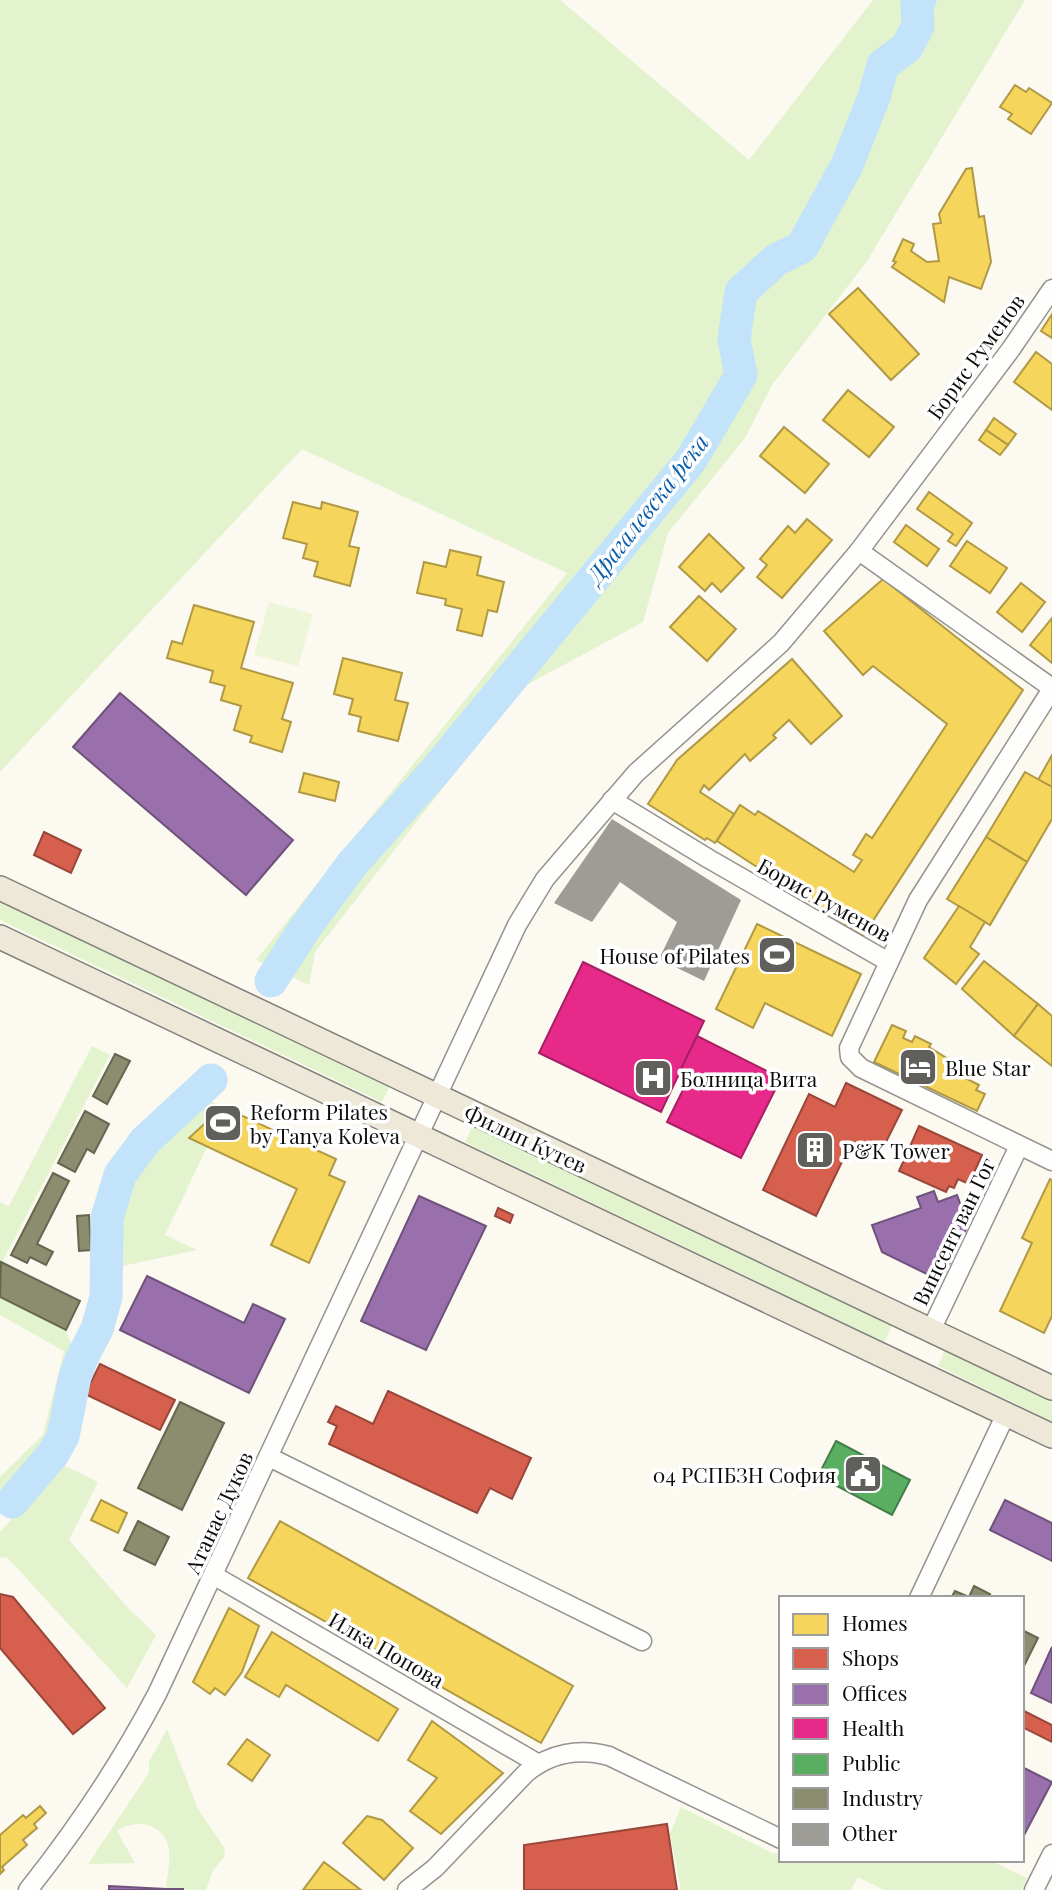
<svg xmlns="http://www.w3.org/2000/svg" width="1052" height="1890" font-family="'Playfair Display',serif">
<rect width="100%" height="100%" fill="#fbf9f0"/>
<!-- green -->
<g fill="#e2f3cd">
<polygon points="0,0 560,0 749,160 873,0 1025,0 867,261 772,385 745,438 668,533 643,622 521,688 315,952 309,985 256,960 567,573 302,449 0,772"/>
<polygon points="0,897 391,1084 382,1102 0,920"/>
<polygon points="92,1046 110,1055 0,1266 0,1202 9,1206"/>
<path d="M204,1098L223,1107L189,1138L207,1147L165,1235L197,1250L113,1268C103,1177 142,1152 204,1098Z"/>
<polygon points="474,1123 893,1323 884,1342 465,1142"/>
<polygon points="0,1297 66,1330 75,1355 56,1439 0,1506 0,1477 43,1435 64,1351 0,1315"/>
<polygon points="946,1348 1052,1398 1052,1421 938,1366"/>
<polygon points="61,1464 98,1482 69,1540 126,1606 156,1635 127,1688 7,1557 0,1558 0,1532"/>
<path d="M167,1729L198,1809L225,1849L224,1857L213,1870L206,1890L166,1889C167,1876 171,1861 169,1849C164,1823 137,1818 117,1831L135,1863L88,1864L149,1773V1762Z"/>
<polygon points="681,1807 772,1853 781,1854 781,1860 989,1860 1027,1878 1021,1890 884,1890 858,1877 851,1890 681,1890 670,1834"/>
</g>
<!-- pitch -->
<polygon fill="#edf6d8" points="269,602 313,614 298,666 254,655"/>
<!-- homes -->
<g fill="#f6d55c" stroke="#b09944" stroke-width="2">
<polygon points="1015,85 1026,92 1029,88 1052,103 1031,134 1008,119 1012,114 1000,107"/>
<polygon points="972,168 979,217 984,216 991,262 981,289 949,277 944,302 892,267 896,262 893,261 903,239 914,244 911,251 927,262 939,261 933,224 941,223 939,214 966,169"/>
<polygon points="858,288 919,354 891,380 829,314"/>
<polygon points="1052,314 1052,338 1041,331"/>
<polygon points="1036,352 1052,364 1052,410 1014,382"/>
<polygon points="848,390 894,427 869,457 823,420"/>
<polygon points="994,418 1016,434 1008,445 986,430"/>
<polygon points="784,427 829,464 805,493 760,456"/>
<polygon points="986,430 1008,445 1000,455 979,440"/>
<polygon points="929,492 972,523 956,546 948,541 953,534 917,509"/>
<polygon points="293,502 321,509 322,502 358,512 349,546 359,548 350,586 314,576 318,562 303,558 307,544 283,538"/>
<polygon points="807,519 832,540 782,598 757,577 767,565 760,559 788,526 795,533"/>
<polygon points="906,525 939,549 927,566 894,542"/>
<polygon points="709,534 744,568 721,592 712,583 705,591 679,567"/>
<polygon points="967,541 1007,568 990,593 950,566"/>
<polygon points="450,550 481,557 477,575 504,582 497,612 488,610 482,636 457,630 462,609 445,605 446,599 417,593 424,562 446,567"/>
<polygon points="883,579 1023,690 863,936 717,841 740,805 755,815 758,811 854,872 862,860 853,855 866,834 872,838 947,724 873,666 863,675 824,631"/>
<polygon points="1021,583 1045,602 1022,632 997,612"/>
<polygon points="699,596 736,629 707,661 670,627"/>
<polygon points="194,605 254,622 241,668 293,683 282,719 291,722 282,752 250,742 252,736 234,730 241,706 221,700 225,686 210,682 213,671 167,658 172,641 182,644"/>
<polygon points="1052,618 1052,663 1030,645"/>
<polygon points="343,658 402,673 395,700 408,703 398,741 358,731 361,717 349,714 353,699 334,694"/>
<polygon points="792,659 842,716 811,744 789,720 773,735 776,738 750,761 745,754 709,790 704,785 700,792 734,814 715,843 707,838 705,840 648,804 677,760"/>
<polygon points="1052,755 1052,787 1038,780"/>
<polygon points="1025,772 1052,787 1052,819 1027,862 986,837"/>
<polygon points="304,773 339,782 335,801 299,792"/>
<polygon points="986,837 1027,862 990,925 947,899"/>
<polygon points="959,906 985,922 970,947 979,954 956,984 924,958"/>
<polygon points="757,924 861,974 832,1036 765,1003 753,1028 716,1009"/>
<polygon points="984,961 1038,1004 1014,1036 962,989"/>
<polygon points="1038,1004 1052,1016 1052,1066 1014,1036"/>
<polygon points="892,1025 906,1031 903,1038 912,1042 915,1036 931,1044 929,1047 948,1059 947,1062 958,1068 957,1071 968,1076 967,1079 979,1085 976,1090 985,1094 977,1111 874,1062"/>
<polygon points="223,1107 336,1159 329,1175 345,1182 309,1263 271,1245 297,1189 189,1138"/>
<polygon points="1050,1179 1052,1180 1052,1316 1044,1333 1000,1311 1032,1243 1022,1238"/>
<polygon points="101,1500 127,1513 118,1533 91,1520"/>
<polygon points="280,1521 573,1686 541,1743 248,1578"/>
<polygon points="229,1608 259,1626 242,1672 225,1695 215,1688 210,1694 193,1682"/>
<polygon points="272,1632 398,1709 378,1741 286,1685 279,1697 245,1677"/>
<polygon points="432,1721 503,1773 441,1834 410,1811 437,1778 408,1760"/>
<polygon points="247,1739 270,1755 252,1781 228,1764"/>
<polygon points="40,1806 46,1813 34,1824 37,1828 23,1840 27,1845 2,1867 4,1870 0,1874 0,1835 23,1815 26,1818"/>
<polygon points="367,1816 382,1820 413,1848 384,1880 343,1843"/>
<polygon points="324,1862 361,1890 303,1890"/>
</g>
<!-- shops -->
<g fill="#d6604d" stroke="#99473a" stroke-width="2">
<polygon points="44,832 81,850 71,873 34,855"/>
<polygon points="846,1083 902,1110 879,1156 851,1143 816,1216 763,1190 809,1094 835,1107"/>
<polygon points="919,1126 982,1155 969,1184 958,1179 954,1188 949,1186 946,1192 899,1171"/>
<polygon points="498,1208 513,1215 510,1223 495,1216"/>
<polygon points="100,1364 175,1400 160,1430 85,1394"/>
<polygon points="388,1391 531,1458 512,1499 490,1488 477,1513 329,1444 337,1426 328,1422 336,1406 373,1424"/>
<polygon points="0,1594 13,1597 105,1708 73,1734 0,1648"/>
<polygon points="1022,1710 1052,1725 1052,1742 1022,1727"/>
<polygon points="667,1824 677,1890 524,1890 524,1845"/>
</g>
<!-- offices -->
<g fill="#9970ab" stroke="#6f527b" stroke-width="2">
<polygon points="120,693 293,840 246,895 73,747"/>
<polygon points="934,1191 938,1202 957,1195 968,1225 941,1281 882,1252 872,1225 921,1208 917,1197"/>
<polygon points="419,1196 486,1226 426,1350 361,1321"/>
<polygon points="147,1276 244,1323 253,1304 285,1319 249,1393 120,1330"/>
<polygon points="1005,1500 1052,1523 1052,1561 990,1530"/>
<polygon points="1052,1647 1052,1703 1031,1693"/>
<polygon points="1022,1767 1052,1782 1022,1839"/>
<polygon points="109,1886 166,1889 184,1889 109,1890"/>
</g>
<!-- health -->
<g fill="#e7298a" stroke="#a52064" stroke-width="2">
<polygon points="583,962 704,1021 661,1112 539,1053"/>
<polygon points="697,1036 781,1078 741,1158 667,1122 688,1080 678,1075"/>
</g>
<!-- public -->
<polygon fill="#5aae61" stroke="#437d48" stroke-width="2" points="836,1441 910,1480 892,1515 818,1476"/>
<!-- industry -->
<g fill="#8c8c6e" stroke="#666651" stroke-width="2">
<polygon points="115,1054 130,1061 107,1104 93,1096"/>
<polygon points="85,1111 109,1124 94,1153 87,1149 75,1172 58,1163"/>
<polygon points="53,1173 69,1181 37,1244 53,1252 46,1265 30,1257 27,1263 11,1255"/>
<polygon points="89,1215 91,1250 79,1251 77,1216"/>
<polygon points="1,1262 80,1301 66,1330 0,1297"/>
<polygon points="180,1402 224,1423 182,1510 138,1488"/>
<polygon points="138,1521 169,1537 155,1565 124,1550"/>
<polygon points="974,1586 990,1594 987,1598 951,1598 955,1591 969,1597"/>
<polygon points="1022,1630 1038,1638 1022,1670"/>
</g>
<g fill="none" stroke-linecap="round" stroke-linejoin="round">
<!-- river -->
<g stroke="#c2e3f9" stroke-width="33">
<polyline points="271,981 305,928 353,863 436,770 691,460 741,375 734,339 741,292 776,260 802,247 847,165 874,97 883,65 907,47 918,26 917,5 920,0"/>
<polyline points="12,1502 53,1454 63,1436 75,1377 81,1360 97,1329 106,1297 107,1218 120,1175 145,1141 211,1080"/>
</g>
</g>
<!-- building -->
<polygon fill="#9e9c96" points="612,819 741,900 704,981 659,959 677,922 620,882 592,922 554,903"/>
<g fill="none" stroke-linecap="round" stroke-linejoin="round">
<!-- minor casing -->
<g stroke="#94938f" stroke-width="21">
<g id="minor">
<polyline points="859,551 1052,688"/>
<polyline points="1052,689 918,900 849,1048 850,1057 861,1068 1052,1161"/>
<polyline points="612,800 709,859 887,961"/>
<polyline points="931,1330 1019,1146"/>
<polyline points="269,1457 642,1641"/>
<polyline points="213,1575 537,1763"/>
<polyline points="919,1598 1006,1414"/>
<path d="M28,1890C79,1826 119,1766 157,1694L517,925L545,879L636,773L781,643L859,551L1011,349L1052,289"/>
<path d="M407,1890L435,1868L526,1773C550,1753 579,1748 609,1756L781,1839"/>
<polyline points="1034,1890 1052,1854"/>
</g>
</g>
<!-- major casing -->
<g stroke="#81807c" stroke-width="26">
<g id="major">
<polyline points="0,888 1052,1388"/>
<polyline points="0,937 1052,1436"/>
</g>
</g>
<!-- minor -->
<use href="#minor" stroke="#fefefd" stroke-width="18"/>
<!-- major -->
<use href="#major" stroke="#ede8d7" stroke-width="23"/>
</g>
<!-- icons -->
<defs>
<g id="stadium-square" transform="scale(2.0125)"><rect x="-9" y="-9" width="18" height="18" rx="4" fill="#605f5c" stroke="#fff"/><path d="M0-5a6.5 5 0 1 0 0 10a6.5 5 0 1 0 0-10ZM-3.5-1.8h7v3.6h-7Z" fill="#fff"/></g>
<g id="hotel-square" transform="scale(2.0125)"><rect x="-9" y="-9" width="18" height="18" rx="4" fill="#605f5c" stroke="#fff"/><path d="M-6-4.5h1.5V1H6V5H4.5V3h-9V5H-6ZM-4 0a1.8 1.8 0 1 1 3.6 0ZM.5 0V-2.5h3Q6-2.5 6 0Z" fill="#fff"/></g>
<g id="hospital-square" transform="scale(2.0125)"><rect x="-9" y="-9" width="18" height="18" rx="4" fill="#605f5c" stroke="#fff"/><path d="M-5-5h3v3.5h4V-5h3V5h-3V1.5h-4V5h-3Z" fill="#fff"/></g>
<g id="building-square" transform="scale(2.0125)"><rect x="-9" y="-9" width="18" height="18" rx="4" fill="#605f5c" stroke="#fff"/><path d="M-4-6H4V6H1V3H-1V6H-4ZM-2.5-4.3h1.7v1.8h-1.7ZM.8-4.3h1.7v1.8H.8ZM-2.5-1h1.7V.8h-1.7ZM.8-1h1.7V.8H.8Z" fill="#fff"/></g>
<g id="civic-square" transform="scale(2.0125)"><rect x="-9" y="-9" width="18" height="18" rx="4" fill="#605f5c" stroke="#fff"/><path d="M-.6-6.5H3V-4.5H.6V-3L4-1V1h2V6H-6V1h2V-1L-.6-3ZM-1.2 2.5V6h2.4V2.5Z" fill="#fff"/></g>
</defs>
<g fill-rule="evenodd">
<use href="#stadium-square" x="777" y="955"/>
<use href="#hotel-square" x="918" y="1067"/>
<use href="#hospital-square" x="653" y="1078"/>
<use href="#stadium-square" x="223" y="1123"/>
<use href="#building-square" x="815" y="1150"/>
<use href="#civic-square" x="863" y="1474"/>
</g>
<g text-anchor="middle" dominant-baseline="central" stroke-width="7" stroke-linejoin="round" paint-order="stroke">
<!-- street labels -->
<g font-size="21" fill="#0c0c0c" stroke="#fff">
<text transform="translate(975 356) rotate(-54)">Борис Руменов</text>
<text transform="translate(825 899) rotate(29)">Борис Руменов</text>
<text transform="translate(526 1138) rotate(25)">Филип Кутев</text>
<text transform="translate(953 1231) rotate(-64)">Винсент ван Гог</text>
<text transform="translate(218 1512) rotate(-65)">Атанас Дуков</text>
<text transform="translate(387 1649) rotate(30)">Илка Попова</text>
</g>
<!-- poi labels -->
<g font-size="21" fill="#0c0c0c" stroke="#fff" text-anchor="start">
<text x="750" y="955" text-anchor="end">House of Pilates</text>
<text x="945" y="1067">Blue Star</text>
<text x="680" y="1078">Болница Вита</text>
<text x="250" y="1111">Reform Pilates<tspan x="250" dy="24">by Tanya Koleva</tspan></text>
<text x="842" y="1150">P&amp;K Tower</text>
<text x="836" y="1474" text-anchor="end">04 РСПБЗН София</text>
</g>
<!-- water labels -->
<g font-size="23" font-style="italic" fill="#095eab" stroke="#fff">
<text transform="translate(647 508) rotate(-52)">Драгалевска река</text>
</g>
</g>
<!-- legend -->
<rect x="779" y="1596" width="245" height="266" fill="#ffffff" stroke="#9e9e9e" stroke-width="2"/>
<rect x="793" y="1614" width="35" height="21" fill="#f6d55c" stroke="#9e9e9e" stroke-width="2"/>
<text x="842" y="1631" font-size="21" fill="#0c0c0c">Homes</text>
<rect x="793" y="1648" width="35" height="21" fill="#d6604d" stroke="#9e9e9e" stroke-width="2"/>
<text x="842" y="1666" font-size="21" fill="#0c0c0c">Shops</text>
<rect x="793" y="1684" width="35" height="21" fill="#9970ab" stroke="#9e9e9e" stroke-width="2"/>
<text x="842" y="1701" font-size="21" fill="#0c0c0c">Offices</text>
<rect x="793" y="1718" width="35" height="21" fill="#e7298a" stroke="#9e9e9e" stroke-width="2"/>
<text x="842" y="1736" font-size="21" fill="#0c0c0c">Health</text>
<rect x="793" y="1754" width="35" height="21" fill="#5aae61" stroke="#9e9e9e" stroke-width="2"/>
<text x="842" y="1771" font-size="21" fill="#0c0c0c">Public</text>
<rect x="793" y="1788" width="35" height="21" fill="#8c8c6e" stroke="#9e9e9e" stroke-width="2"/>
<text x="842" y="1806" font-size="21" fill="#0c0c0c">Industry</text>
<rect x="793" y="1824" width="35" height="21" fill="#9e9c96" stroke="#9e9e9e" stroke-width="2"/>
<text x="842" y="1841" font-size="21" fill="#0c0c0c">Other</text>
</svg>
